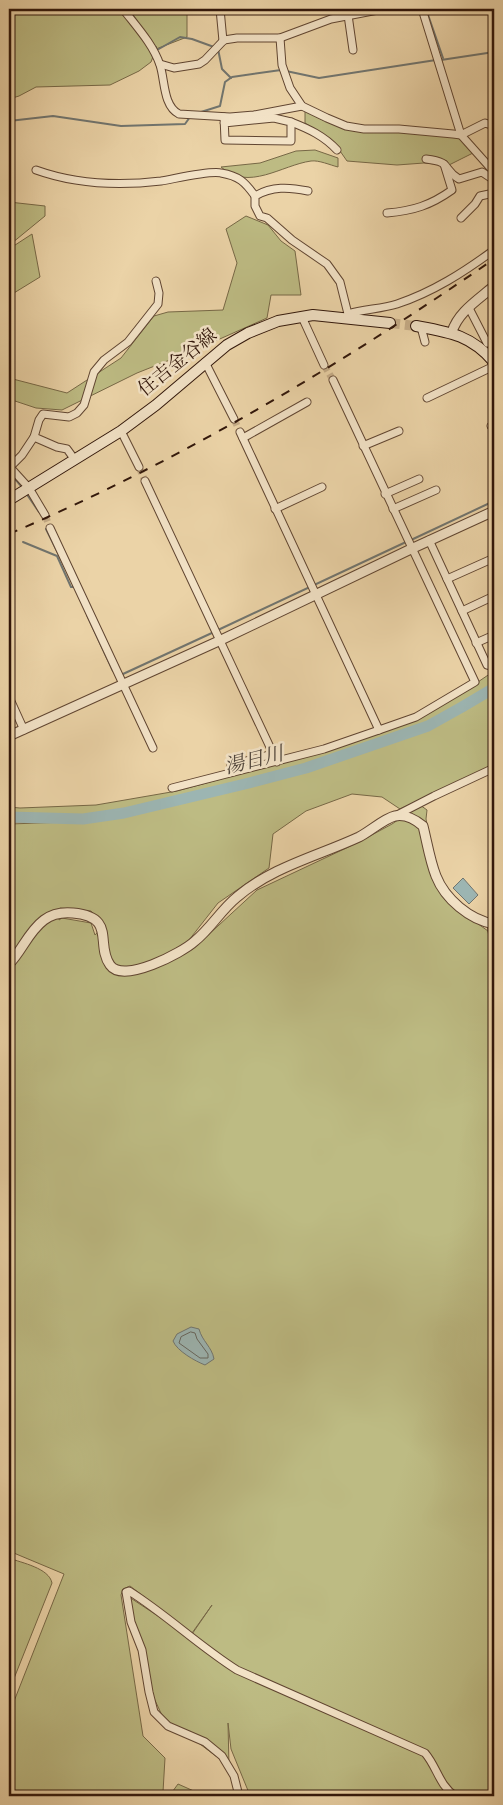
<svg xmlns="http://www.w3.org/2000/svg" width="503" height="1805" font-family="'IM FELL English','Noto Serif JP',serif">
<rect width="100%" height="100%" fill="#ebd3a7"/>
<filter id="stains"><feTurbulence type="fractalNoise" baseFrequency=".004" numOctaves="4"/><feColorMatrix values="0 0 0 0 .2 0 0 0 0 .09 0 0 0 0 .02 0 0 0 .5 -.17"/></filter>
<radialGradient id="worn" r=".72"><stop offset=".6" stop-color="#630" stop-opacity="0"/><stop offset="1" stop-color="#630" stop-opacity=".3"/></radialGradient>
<!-- green -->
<g fill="#bdbb83" stroke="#776846" fill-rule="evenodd">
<polygon points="9,9 219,9 187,11 187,37 156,49 151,62 139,71 110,85 36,87 19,96 9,99"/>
<polygon points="305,111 323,120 354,131 400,131 459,137 473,153 449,165 424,163 397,165 347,161 333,141 305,123"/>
<path d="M315,150L338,158V167C330,165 319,160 311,161C282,165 248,192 221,167L260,163L296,151Z"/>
<polygon points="9,202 45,206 45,216 12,243 9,244"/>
<polygon points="246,216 268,225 281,241 295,251 301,295 271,295 267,318 195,350 137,373 62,410 36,408 9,399 9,378 67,393 121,358 154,316 168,312 223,310 237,263 226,229"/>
<polygon points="32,234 40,277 9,296 9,249"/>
<path d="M494,671V765L400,809L382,797L352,794L306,811L273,834L269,868L218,903L189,940L167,961L193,949L257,890L359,842L392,824L420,805L427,810L426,819L436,876L445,900L488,931L494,954V1796H256L249,1793L231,1749L228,1723L229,1766L188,1735L166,1724L147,1683L126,1595L190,1637L212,1605L192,1633L130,1586L123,1589L121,1595L143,1736L165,1758L163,1792L170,1795L178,1784L205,1796H9V1714L64,1574L9,1551V824L68,822H9V807L20,808L96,805L177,791L275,764L388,730L475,684ZM60,908L91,911L104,925L95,935L91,923L62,918L59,920Z"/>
<path d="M9,1558C22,1563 49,1568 52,1583L9,1691Z"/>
</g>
<!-- water -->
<g fill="#9cb5b2" stroke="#71756f">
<polygon points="463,878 478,895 469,904 453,888"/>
<path d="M191,1327L199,1329C202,1341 212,1347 214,1359L205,1365C195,1361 177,1351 173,1341L177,1334Z"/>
</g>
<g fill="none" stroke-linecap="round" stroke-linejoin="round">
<!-- shore -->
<polygon stroke="#66665e" stroke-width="1" points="191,1332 195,1333 197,1339 208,1354 208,1358 200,1358 179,1343 181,1337"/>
<!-- stream -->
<g stroke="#71756f" stroke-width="2">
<polyline points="128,9 137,21"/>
<polyline points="426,9 443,58"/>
<polyline points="156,47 157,50 180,37 192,39 214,47"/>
<polyline points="218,49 222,69 231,78"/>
<polyline points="441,60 494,52"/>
<polyline points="286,71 319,78 436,60"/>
<polyline points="201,112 220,106 225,82 232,77 281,70"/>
<polyline points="9,121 53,116 121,126 185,124 190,117"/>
<polyline points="9,472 22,487"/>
<polyline points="26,493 39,512"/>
<polyline points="46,529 64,565"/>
<polyline points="411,540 494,501"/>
<polyline points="23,542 57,556 71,587 74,587"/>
<polyline points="87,615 113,671"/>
<polyline points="218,630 406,542"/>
<polyline points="123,674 214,632"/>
</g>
<!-- river -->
<polyline stroke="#9cb5b2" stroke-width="11" points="9,817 83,819 124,813 249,783 306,768 428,726 462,707 494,688"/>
<!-- minor-tunnel -->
<g stroke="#c6ad88" stroke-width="7" stroke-dasharray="7 3.5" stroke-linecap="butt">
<polyline points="324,365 333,380"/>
<polyline points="234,419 240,432"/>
<polyline points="139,467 145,481"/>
<polyline points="45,515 50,528"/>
</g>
<!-- secondary-tunnel -->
<polyline stroke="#c6ad88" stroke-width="10" stroke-dasharray="10 5" stroke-linecap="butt" points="390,323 416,326"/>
<!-- minor casing -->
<g stroke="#604531" stroke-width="9">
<g id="minor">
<path d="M123,9C136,26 153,44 160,65C165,80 163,106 179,114L230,117L254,115L302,106"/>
<polyline points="220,9 223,41"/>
<polyline points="422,9 461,135 494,172"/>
<polyline points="348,15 353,50"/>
<polyline points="280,38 282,65 290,88 302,106 327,118 346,126 364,129 399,129 453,134 461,135 485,123 494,126"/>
<polyline points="160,64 174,68 199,64 205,60 224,40 237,38 280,38 331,19 383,9"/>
<polyline points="224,117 225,140 291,141 291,122 274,118 224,123"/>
<path d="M291,122C309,129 324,136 337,150"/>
<path d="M426,159C453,162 442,169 459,179L482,172L494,180"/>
<path d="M36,170C75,184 119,186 161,181C174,179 211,170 221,173C239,176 245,182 255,196"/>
<path d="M308,191C289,187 272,186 255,196V206L260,216L267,218L292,240L327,264L340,282L348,314"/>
<path d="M387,213C413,211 431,205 452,190L444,164"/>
<polyline points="461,218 475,204 480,196 494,193"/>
<polyline points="469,308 487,343"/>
<polyline points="302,317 324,365"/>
<path d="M347,318L348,314C364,309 381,309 397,304C433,292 464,272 494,250"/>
<polyline points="421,327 425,342"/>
<polyline points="205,362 234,419"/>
<polyline points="427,398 494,366"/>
<polyline points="491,426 494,424"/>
<polyline points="121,431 139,467"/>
<polyline points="240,432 379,730"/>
<polyline points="243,438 307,402"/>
<polyline points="363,446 399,431"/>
<polyline points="75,460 67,449 57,447 34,437 39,420 43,414 69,417 77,413 84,405 94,372 104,360 128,342 158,304 159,293 156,281"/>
<polyline points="9,466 29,488 45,515"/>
<polyline points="10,467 22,455 34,437"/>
<polyline points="145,481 277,762"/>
<polyline points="385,494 419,479"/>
<polyline points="275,509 322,487"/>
<polyline points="393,509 436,490"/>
<polyline points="50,528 153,748"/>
<polyline points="429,540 487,665 492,666 494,664"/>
<polyline points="447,579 494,558"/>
<polyline points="462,611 494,596"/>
<polyline points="476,643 494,635"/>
<polyline points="9,697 24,730"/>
<polyline points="231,765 273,754"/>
<polyline points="172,788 324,749 379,730 416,717 475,682 333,380"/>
<polyline points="395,816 434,796 494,768"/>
<polyline points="493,922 491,923 494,945"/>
<path d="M239,1796L234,1776L222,1756L205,1742L168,1726L154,1712L149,1692L142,1650L131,1622L126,1592L129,1591C167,1615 199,1646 237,1670L425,1753C437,1767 439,1785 455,1796"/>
</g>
</g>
<!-- tertiary casing -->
<g stroke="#604531" stroke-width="11">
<g id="tertiary">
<path d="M452,332C458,312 478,300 494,286"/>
<polyline points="9,736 221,640 411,549 494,511"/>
<path d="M9,964C22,951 28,932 44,920C52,914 63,912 73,913C117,917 95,944 110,965C123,984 182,953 195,941C211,928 221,910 237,897C272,867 318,856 359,837C369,832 385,818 395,816C405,814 416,820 423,826C427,842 430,861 436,876C445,899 470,920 494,924"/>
</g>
</g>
<!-- secondary casing -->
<g stroke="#31160a" stroke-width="12">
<g id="secondary">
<path d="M416,326C449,332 471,335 494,362"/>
<polyline points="9,500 121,431 156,405 227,345 248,333 278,321 313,315 390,323"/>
</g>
</g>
<!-- minor -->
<use href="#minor" stroke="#f2e2c6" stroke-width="7"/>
<!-- tertiary -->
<use href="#tertiary" stroke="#f2e2c6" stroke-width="9"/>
<!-- secondary -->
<use href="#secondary" stroke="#f2e2c6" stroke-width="10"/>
<!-- rail -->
<path stroke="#31160a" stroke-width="2" stroke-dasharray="9 9" stroke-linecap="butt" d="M9,534C180,461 341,365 494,259"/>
</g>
<g text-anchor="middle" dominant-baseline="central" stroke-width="5" stroke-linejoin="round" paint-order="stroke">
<!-- street labels -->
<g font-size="19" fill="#31160a" stroke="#f2e2c6">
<text transform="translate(178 363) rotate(-39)">住吉金谷線</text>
</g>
<!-- water labels -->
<g font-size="20" font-style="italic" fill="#51463c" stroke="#f2e2c6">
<text transform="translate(254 761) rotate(-14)">湯日川</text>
</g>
</g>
<!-- margin -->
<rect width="503" height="1805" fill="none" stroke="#ebd3a7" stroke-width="30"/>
<rect x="10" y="10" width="483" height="1785" fill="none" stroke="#31160a" stroke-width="2.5"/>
<rect x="15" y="15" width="473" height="1775" fill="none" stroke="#31160a"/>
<rect width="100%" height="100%" filter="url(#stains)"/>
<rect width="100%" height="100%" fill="url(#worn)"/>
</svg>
